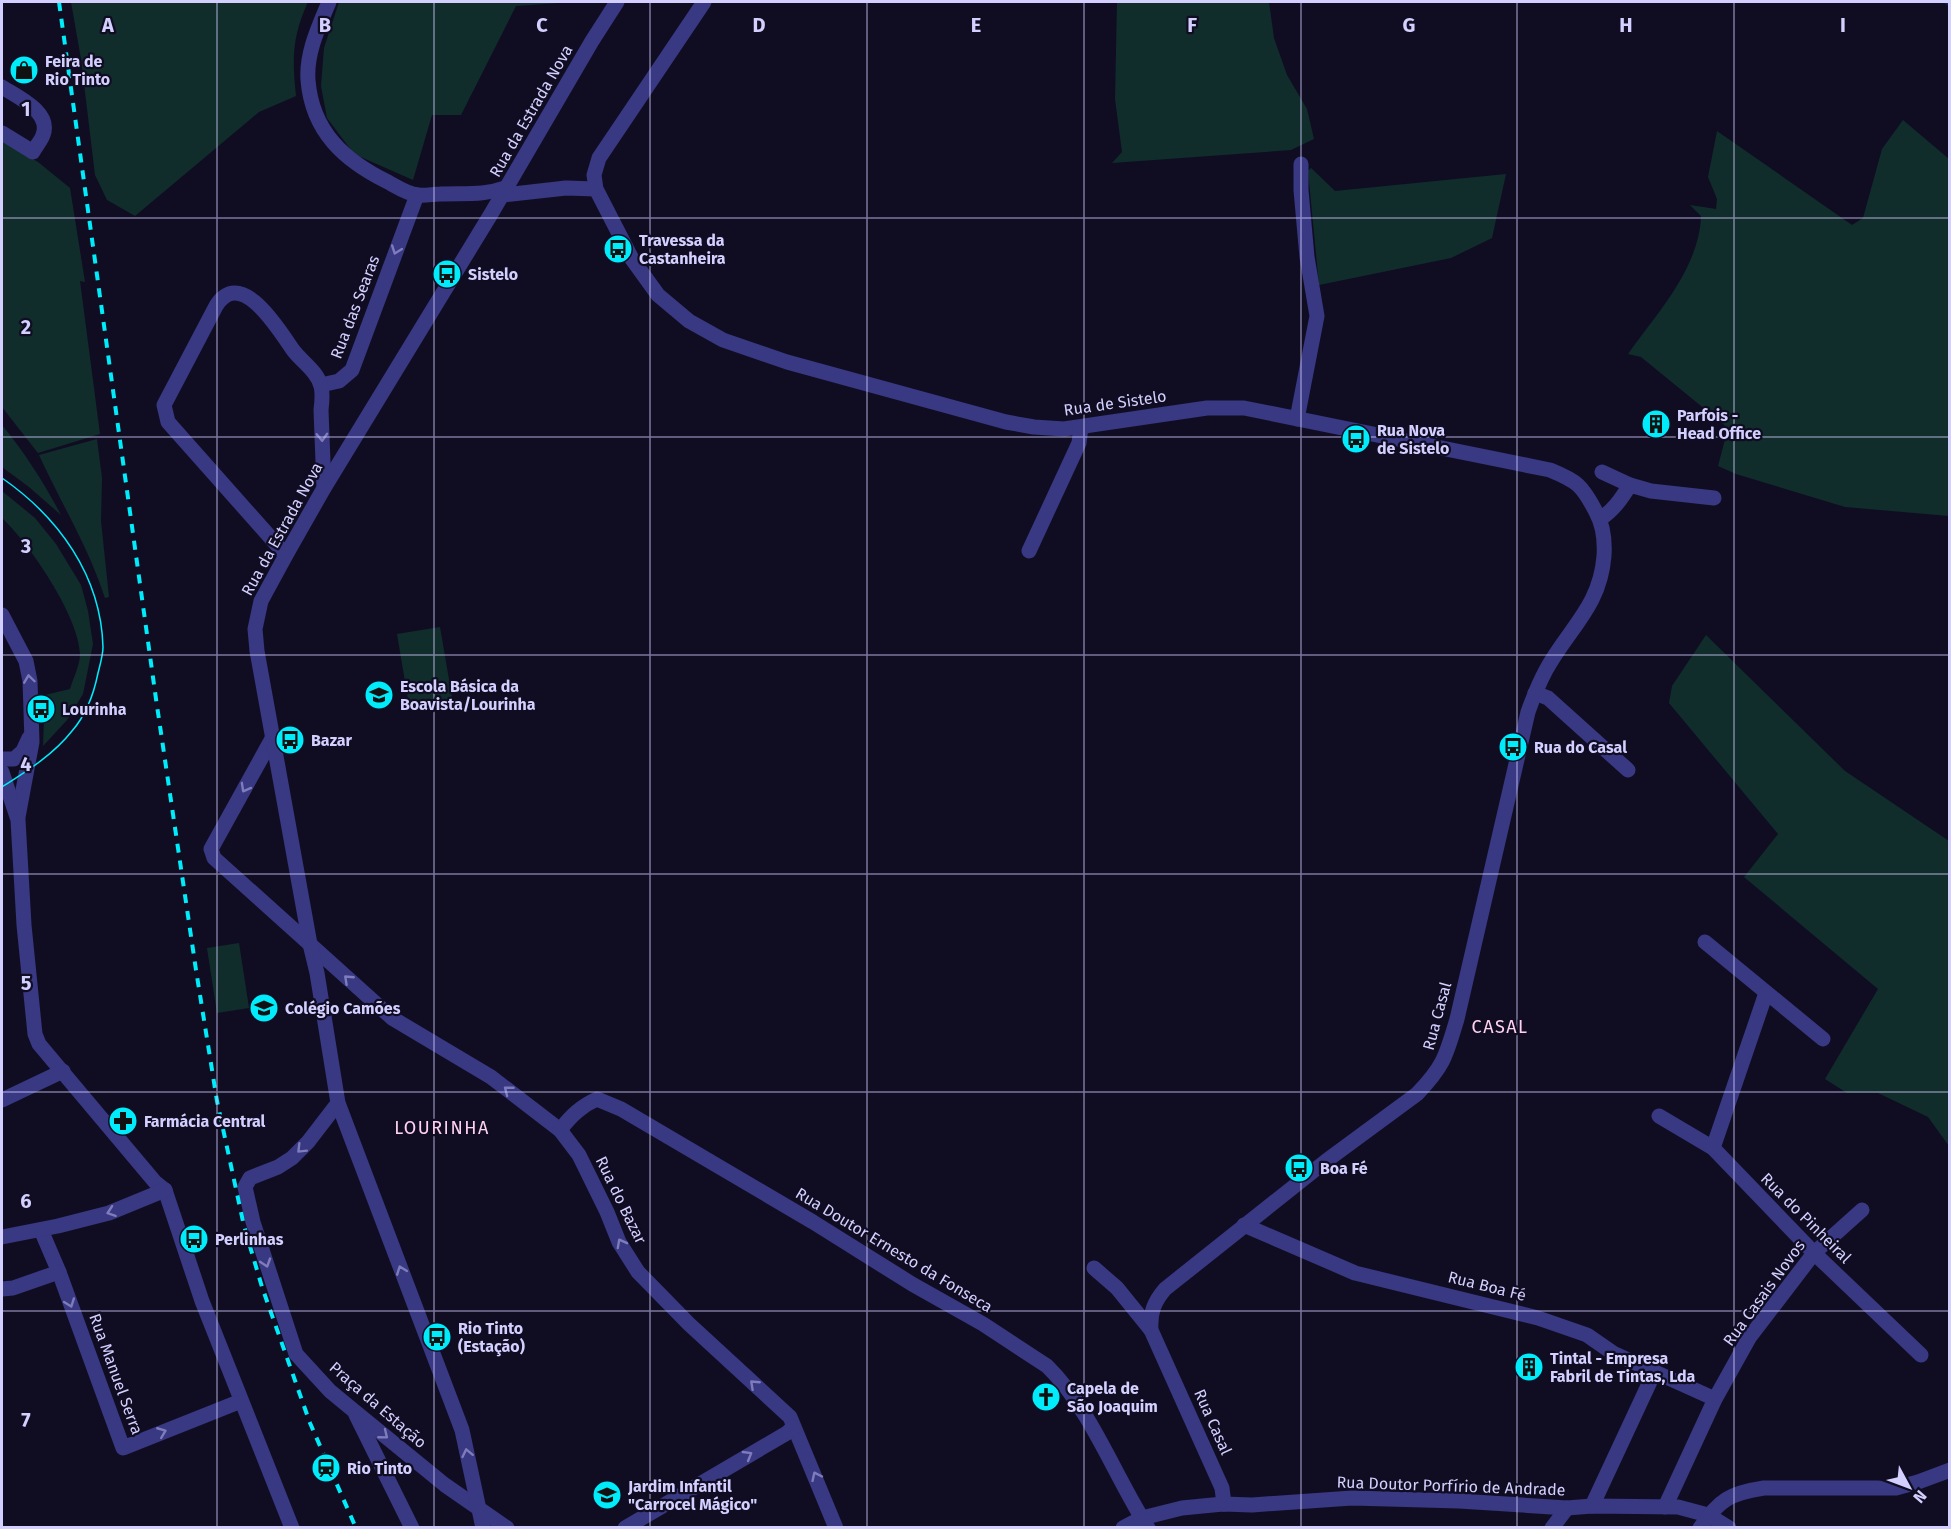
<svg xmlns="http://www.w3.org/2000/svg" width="1951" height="1529" font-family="'Fira Sans',sans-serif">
<rect width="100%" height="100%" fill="#100d23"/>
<!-- green -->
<g fill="#102d2b">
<path d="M71,2H308C292,37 292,59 296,96L259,112L135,216L107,200L95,175L81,59Z"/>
<polygon points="339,2 573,2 516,6 461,115 432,115 413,180 354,154 327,118 321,86 324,48"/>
<polygon points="1117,2 1269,2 1274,38 1287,75 1307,109 1314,139 1291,150 1112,163 1122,152 1115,99"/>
<path d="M1903,120L1949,159V516L1845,507L1736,474L1718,466L1728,428L1641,357L1628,354C1657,313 1699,269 1701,216L1690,205L1716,209L1717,199L1708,177L1717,131L1852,225L1863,218L1882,149Z"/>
<polygon points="2,140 38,162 70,188 85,282 80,281 100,434 38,453 2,407"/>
<polygon points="1311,168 1335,191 1506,174 1492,238 1451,258 1319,285 1308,171"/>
<path d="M2,425C25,453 44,483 61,515L29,487L2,467Z"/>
<path d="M97,439L102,478L101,521L109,597L105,598C88,546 62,505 39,455Z"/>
<path d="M2,491L35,518L56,544L81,585L88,611L93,644L83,694L67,720L43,746L45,695L70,689C73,679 80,665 80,654C79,616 29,543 2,518Z"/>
<polygon points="440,627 453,703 410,711 397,634"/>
<polygon points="1706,635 1845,771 1949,841 1949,1146 1928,1117 1878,1093 1847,1093 1825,1079 1878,989 1744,877 1778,834 1669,703 1672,686"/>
<polygon points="239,943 249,1008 217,1013 207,948"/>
</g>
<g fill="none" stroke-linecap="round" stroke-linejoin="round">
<!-- stream -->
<polyline stroke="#0c2549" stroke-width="4" points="1946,2 1950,5"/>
<!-- minor -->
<g stroke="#383883" stroke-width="15">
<path d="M329,2C319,26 306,53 308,80C312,132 345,161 388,182C397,187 408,194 418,195C425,196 433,194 440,194C467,193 482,196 508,187"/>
<path d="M704,2L599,158L594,175L596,189L632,259L658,295L689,321L723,340L787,362L1006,422L1034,427L1064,429L1207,408H1244L1550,470C1577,481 1582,485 1596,512C1603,525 1605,541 1604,556C1600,607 1569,628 1546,670C1539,683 1533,698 1528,712L1457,1019C1446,1056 1444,1066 1417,1094L1326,1161L1165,1289C1154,1302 1150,1312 1151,1330L1222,1488L1224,1504"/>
<path d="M2,87C16,96 52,112 43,135C41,141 36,146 33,152L2,133"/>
<polyline points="503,195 566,188 596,189"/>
<polyline points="321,385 339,381 352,370 417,195"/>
<polyline points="1297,419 1317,316 1307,257 1301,190 1301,164"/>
<polyline points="1602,472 1630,485"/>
<path d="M1600,519C1614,510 1621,499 1630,485L1651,491L1714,498"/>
<polyline points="1029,551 1079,443 1081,427"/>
<path d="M286,555L168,422L164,405L216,306C241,266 279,330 293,350C302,362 317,371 321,386C323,394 322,402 321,410L324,488"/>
<polyline points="2,615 26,661 30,681 32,742 18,817"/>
<polyline points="1535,693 1548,698 1628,770"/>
<polyline points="273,737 211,849 214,858 392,1018 491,1077 560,1130 579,1155 607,1212 619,1242 638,1272 689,1324 790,1417 836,1528"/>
<polyline points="2,759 14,759 23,751 29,738"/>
<polyline points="2,772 18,820 24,925 35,1034 39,1044 155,1182 165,1190"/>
<polyline points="1705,942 1823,1039"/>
<polyline points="2,1100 63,1071"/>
<polyline points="338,1103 308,1142 292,1158 278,1167 250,1178 245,1187 253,1222 296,1354 330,1391 353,1410 445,1485 507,1528"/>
<polyline points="1659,1116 1713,1148 1814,1253 1921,1355"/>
<path d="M560,1130C571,1116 581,1106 597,1099L621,1109L813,1222L912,1284L983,1324L1047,1366C1091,1409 1115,1477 1148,1528"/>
<polyline points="1713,1148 1766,993"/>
<polyline points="165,1190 202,1301 292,1528"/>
<polyline points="1244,1225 1355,1273 1538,1318 1587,1335 1613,1353 1715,1399"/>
<polyline points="41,1230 59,1272 123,1448 241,1401"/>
<polyline points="2,1237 58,1226 109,1213 165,1190"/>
<polyline points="1094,1268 1117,1288 1151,1330"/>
<polyline points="2,1289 13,1288 59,1272"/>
<polyline points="356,1415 412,1528"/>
<polyline points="1592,1506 1654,1373"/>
<polyline points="1665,1507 1715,1399 1749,1338 1814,1253 1862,1210"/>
<polyline points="483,1528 462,1430 338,1103 317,973 310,944 257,651 255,629 261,601 286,555 324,488 491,214 592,41 617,2"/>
<polyline points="625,1528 787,1433 793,1427"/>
<polyline points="1123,1528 1142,1518 1182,1508 1223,1504 1252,1505 1352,1498 1459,1501 1567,1508 1592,1506 1678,1507 1708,1515 1729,1528"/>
<polyline points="1552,1528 1567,1508"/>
<path d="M1700,1528C1719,1500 1730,1493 1764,1488H1896L1918,1482L1950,1470"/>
</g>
<!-- tram -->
<path stroke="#00ecfb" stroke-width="1.5" d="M2,478C58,517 101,575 103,647C103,655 100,665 98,673C94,693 86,715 72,731C53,755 27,771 2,787"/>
<!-- rail -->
<polyline stroke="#00ecfb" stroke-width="4" stroke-dasharray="9 8" stroke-linecap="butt" points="59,2 156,699 196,970 217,1101 244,1226 262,1287 310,1423 356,1528"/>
</g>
<!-- one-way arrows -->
<defs><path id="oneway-chevron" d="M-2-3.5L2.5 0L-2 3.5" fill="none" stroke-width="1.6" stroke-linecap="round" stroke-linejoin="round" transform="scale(1.5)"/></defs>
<g stroke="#7e7cbb">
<use href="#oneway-chevron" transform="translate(396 250) rotate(110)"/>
<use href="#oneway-chevron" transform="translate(322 437) rotate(88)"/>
<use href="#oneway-chevron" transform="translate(29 679) rotate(-98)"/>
<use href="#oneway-chevron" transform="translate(245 788) rotate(119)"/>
<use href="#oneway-chevron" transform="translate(348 979) rotate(-137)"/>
<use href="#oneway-chevron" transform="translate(508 1090) rotate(-142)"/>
<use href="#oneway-chevron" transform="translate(301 1149) rotate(135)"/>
<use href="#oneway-chevron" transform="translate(111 1212) rotate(161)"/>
<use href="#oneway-chevron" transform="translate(621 1243) rotate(-118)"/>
<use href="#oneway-chevron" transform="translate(266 1263) rotate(72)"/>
<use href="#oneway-chevron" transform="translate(401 1270) rotate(-111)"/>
<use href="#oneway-chevron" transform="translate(70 1303) rotate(70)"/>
<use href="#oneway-chevron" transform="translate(754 1384) rotate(-137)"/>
<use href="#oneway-chevron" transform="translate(162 1432) rotate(-22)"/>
<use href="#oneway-chevron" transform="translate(384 1435) rotate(39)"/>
<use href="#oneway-chevron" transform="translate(467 1453) rotate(-102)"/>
<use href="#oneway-chevron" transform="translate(748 1455) rotate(-30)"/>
<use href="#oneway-chevron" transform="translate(816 1476) rotate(-115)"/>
</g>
<!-- grid -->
<path fill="none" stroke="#d3d0ff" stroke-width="1.5" stroke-opacity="0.55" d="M217,2V1528M434,2V1528M650,2V1528M867,2V1528M1084,2V1528M1301,2V1528M1517,2V1528M1734,2V1528M2,218H1950M2,437H1950M2,655H1950M2,874H1950M2,1092H1950M2,1311H1950"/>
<!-- icons -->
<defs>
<g id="shop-disc" transform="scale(1.5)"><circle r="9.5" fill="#00ecfb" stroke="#100d23"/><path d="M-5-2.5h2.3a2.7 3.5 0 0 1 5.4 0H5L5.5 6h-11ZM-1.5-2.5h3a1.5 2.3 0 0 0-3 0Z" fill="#111"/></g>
<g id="bus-disc" transform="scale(1.5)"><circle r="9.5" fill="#00ecfb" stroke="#100d23"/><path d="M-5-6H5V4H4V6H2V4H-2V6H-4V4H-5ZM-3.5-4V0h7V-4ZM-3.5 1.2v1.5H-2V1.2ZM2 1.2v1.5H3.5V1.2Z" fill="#111"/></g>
<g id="building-disc" transform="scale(1.5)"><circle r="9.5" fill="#00ecfb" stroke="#100d23"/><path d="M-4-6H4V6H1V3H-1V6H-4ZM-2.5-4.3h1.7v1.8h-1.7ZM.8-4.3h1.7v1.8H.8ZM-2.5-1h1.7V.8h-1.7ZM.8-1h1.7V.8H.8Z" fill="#111"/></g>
<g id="school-disc" transform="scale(1.5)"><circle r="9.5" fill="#00ecfb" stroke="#100d23"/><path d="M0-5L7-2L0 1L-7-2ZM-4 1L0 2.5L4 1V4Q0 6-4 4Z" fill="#111"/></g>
<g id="pharmacy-disc" transform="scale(1.5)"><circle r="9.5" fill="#00ecfb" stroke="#100d23"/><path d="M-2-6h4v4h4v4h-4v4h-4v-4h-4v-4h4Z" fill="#111"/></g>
<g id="church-disc" transform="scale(1.5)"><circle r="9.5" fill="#00ecfb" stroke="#100d23"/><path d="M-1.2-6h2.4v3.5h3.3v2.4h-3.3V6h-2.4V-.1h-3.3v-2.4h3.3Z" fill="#111"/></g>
<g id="station-disc" transform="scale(1.5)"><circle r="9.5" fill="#00ecfb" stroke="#100d23"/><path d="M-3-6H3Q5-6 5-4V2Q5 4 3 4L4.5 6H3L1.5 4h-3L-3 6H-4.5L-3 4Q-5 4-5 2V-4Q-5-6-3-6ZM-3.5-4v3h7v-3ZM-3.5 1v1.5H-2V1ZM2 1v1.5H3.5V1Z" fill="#111"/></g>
</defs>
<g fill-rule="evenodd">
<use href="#shop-disc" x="24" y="70"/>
<use href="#bus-disc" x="618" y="249"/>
<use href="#bus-disc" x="447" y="274"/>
<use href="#building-disc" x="1656" y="424"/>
<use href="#bus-disc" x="1356" y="439"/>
<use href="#school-disc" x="379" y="695"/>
<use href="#bus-disc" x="41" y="709"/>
<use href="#bus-disc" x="290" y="740"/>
<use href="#bus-disc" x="1513" y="747"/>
<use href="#school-disc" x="264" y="1008"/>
<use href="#pharmacy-disc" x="123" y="1121"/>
<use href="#bus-disc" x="1299" y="1168"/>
<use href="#bus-disc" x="194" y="1239"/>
<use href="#bus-disc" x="437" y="1337"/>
<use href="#building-disc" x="1529" y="1367"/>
<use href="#church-disc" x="1046" y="1397"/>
<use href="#station-disc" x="326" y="1468"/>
<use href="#school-disc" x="607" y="1495"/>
</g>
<g text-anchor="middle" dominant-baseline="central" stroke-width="4.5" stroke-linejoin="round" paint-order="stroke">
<!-- poi labels -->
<g font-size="16" font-weight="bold" fill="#d3d0ff" stroke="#100d23" text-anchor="start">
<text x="45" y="61">Feira de<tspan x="45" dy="18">Rio Tinto</tspan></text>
<text x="639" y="240">Travessa da<tspan x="639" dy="18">Castanheira</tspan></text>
<text x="468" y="274">Sistelo</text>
<text x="1677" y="415">Parfois -<tspan x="1677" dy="18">Head Office</tspan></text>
<text x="1377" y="430">Rua Nova<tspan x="1377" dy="18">de Sistelo</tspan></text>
<text x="400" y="686">Escola Básica da<tspan x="400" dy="18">Boavista/Lourinha</tspan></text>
<text x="62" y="709">Lourinha</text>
<text x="311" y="740">Bazar</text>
<text x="1534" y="747">Rua do Casal</text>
<text x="285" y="1008">Colégio Camões</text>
<text x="144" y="1121">Farmácia Central</text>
<text x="1320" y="1168">Boa Fé</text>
<text x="215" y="1239">Perlinhas</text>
<text x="458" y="1328">Rio Tinto<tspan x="458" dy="18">(Estação)</tspan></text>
<text x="1550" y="1358">Tintal - Empresa<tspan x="1550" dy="18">Fabril de Tintas, Lda</tspan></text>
<text x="1067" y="1388">Capela de<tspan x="1067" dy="18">São Joaquim</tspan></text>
<text x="347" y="1468">Rio Tinto</text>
<text x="628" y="1486">Jardim Infantil<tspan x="628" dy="18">"Carrocel Mágico"</tspan></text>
</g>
<!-- street labels -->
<g font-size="16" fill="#d3d0ff" stroke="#100d23">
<text transform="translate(531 111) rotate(-60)">Rua da Estrada Nova</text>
<text transform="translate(355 307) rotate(-69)">Rua das Searas</text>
<text transform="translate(1115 403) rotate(-8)">Rua de Sistelo</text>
<text transform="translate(282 529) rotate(-61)">Rua da Estrada Nova</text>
<text transform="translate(1437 1016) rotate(-75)">Rua Casal</text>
<text transform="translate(621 1200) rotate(64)">Rua do Bazar</text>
<text transform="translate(1806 1218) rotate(45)">Rua do Pinheiral</text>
<text transform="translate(894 1250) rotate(31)">Rua Doutor Ernesto da Fonseca</text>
<text transform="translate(1487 1286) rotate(14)">Rua Boa Fé</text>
<text transform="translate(1764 1293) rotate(-54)">Rua Casais Novos</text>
<text transform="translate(116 1374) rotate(70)">Rua Manuel Serra</text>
<text transform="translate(378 1405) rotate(41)">Praça da Estação</text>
<text transform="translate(1213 1422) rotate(66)">Rua Casal</text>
<text transform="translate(1451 1486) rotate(2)">Rua Doutor Porfírio de Andrade</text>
</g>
<!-- neighbourhood labels -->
<g font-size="18" letter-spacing="1.5" fill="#ffd2f0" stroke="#100d23">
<text x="1500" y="1027">CASAL</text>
<text x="442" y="1128">LOURINHA</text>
</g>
</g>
<g font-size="20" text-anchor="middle" font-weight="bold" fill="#d3d0ff" stroke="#100d23" stroke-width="4.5" stroke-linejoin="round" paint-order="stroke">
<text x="108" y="32">A</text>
<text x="325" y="32">B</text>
<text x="542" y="32">C</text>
<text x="759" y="32">D</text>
<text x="976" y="32">E</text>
<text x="1192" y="32">F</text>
<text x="1409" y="32">G</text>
<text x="1626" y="32">H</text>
<text x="1843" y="32">I</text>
<text x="26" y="116">1</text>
<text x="26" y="334">2</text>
<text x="26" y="553">3</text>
<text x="26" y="771">4</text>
<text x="26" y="990">5</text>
<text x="26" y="1208">6</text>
<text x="26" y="1427">7</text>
</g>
<!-- border -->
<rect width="1951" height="1529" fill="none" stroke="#d3d0ff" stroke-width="6"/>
<!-- north arrow -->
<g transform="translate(1909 1487) rotate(131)" stroke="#100d23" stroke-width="4.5" paint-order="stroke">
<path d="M0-4.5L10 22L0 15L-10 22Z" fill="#d3d0ff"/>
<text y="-9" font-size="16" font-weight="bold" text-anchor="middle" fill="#d3d0ff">N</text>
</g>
</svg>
